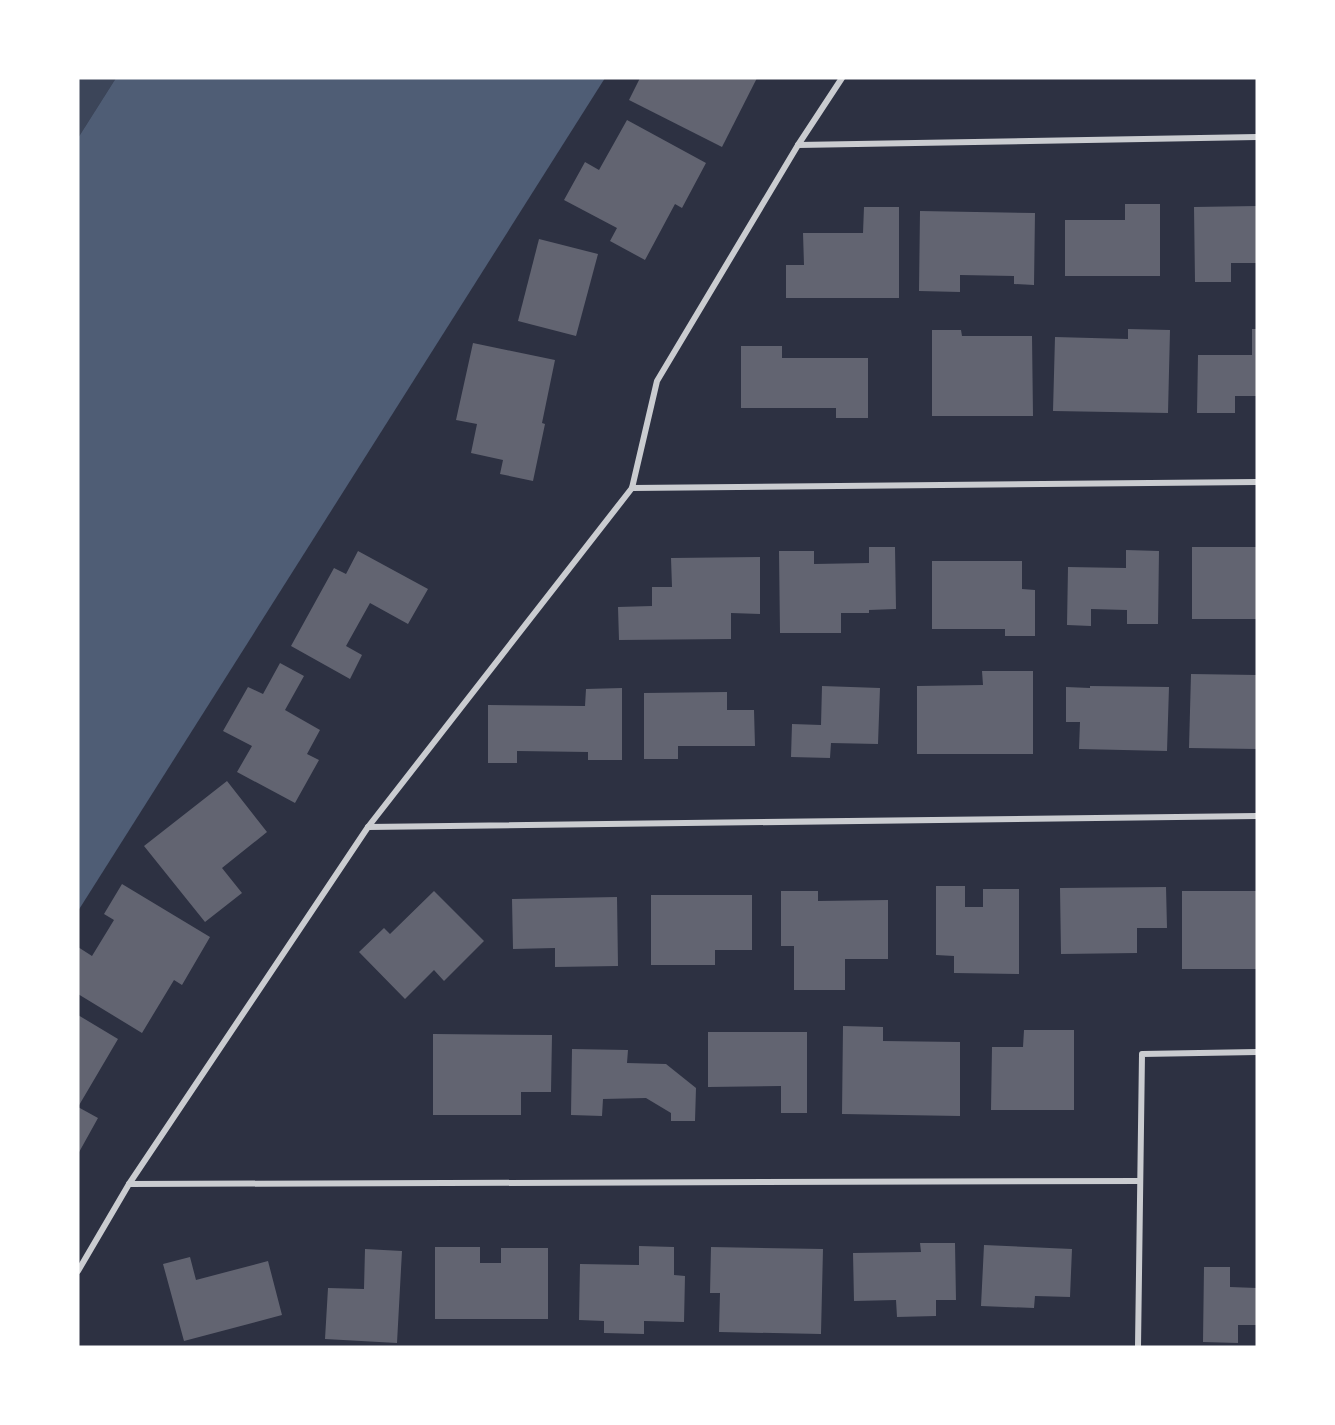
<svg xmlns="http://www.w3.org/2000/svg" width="1335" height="1425" font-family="Poppins,sans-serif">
<rect width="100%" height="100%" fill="#2d3142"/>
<!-- green -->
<polygon fill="#3c4559" points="78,78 116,78 78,138"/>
<!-- water -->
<polygon fill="#4f5d75" points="116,78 605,78 78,911 78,138"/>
<!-- building -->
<g fill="#626471">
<polygon points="640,78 757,78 722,147 629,100"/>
<polygon points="627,120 706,163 682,208 675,204 645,260 610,241 617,228 564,200 585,162 599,170"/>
<polygon points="1125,204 1160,204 1160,276 1065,276 1065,220 1125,220"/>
<polygon points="1257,206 1257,263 1231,263 1231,282 1195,282 1194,207"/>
<polygon points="864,207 899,207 899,298 786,298 786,265 804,265 803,233 863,233"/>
<polygon points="920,211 1035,213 1034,285 1014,284 1014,276 960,275 960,292 919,291"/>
<polygon points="539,239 598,254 576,336 518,321"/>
<polygon points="1128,329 1170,330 1168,413 1053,411 1055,337 1128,339"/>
<polygon points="1252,329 1257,329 1257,396 1235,396 1235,413 1197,413 1198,355 1252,355"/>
<polygon points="932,330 961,330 962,336 1032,336 1033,416 932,416"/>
<polygon points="473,343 555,360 542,423 545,424 533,481 500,474 503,460 471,453 477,424 456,420"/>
<polygon points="741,346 782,346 782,358 868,358 868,418 836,418 836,408 741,408"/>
<polygon points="869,547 895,547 896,609 869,610 869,613 841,613 841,633 780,633 779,551 814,551 814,564 869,563"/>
<rect x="1192" y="547" width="65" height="72"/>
<polygon points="1126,550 1159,551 1158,624 1127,624 1127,610 1091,609 1091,626 1067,625 1068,567 1126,568"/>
<polygon points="358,551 428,589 408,624 370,603 346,646 362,655 350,679 291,646 334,568 346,574"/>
<polygon points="760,557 760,614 731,613 731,639 619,640 618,607 652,606 652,587 672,587 671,558"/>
<polygon points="932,561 1022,561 1022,589 1035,590 1035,636 1005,636 1005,629 932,629"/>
<polygon points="280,663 304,676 285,710 320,730 307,754 319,760 295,803 237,772 252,746 223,731 248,687 263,694"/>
<polygon points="982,671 1033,671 1033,754 917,754 917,686 983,685"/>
<polygon points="1191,674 1257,675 1257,749 1189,748"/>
<polygon points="822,686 880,688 878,744 831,743 830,758 791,757 792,724 821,725"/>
<polygon points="1090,686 1169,687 1167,751 1079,749 1080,722 1066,722 1066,687 1090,688"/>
<polygon points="622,688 622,760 588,760 588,752 517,751 517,763 488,763 488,705 585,706 586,689"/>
<polygon points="727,692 727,710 754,710 755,746 678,746 678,759 644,759 644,693"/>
<polygon points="227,781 267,832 222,868 242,893 205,922 144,846"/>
<polygon points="122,884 210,937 182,985 174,980 142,1033 78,994 78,947 92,956 114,920 104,914"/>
<polygon points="936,886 965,886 965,907 983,907 983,889 1019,889 1019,974 954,973 954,956 936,955"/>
<polygon points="1166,887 1167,928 1137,928 1137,953 1061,954 1060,888"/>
<polygon points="434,891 484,941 444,981 434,970 405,999 359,952 384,928 390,934"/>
<polygon points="781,891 818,891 818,901 888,900 888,959 845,959 845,990 794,990 794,946 781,946"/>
<rect x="1182" y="891" width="75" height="78"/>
<polygon points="651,895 752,895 752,950 715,950 715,965 651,965"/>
<polygon points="617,897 618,966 555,967 555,948 513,949 512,899"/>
<polygon points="78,1015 118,1039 78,1107 98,1118 78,1154"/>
<polygon points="843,1026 883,1027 883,1041 960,1042 960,1116 842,1114"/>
<polygon points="1024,1030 1074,1030 1074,1110 991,1110 992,1047 1023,1047"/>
<polygon points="708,1032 807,1032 807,1113 781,1113 781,1086 708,1087"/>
<polygon points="433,1034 552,1035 551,1092 521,1092 521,1115 433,1115"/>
<polygon points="572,1049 628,1050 627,1063 666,1064 696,1088 695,1121 671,1121 671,1113 646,1098 603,1099 602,1116 571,1115"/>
<polygon points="920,1243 955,1243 956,1300 936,1300 936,1316 897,1317 896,1300 854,1301 853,1253 921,1252"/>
<polygon points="984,1245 1072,1249 1070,1297 1035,1296 1034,1308 981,1306"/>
<polygon points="639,1246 674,1247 674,1275 685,1276 684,1322 644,1321 644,1334 604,1333 604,1321 579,1320 580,1264 639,1265"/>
<polygon points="435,1247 480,1247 480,1263 501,1263 501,1248 548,1248 548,1319 435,1319"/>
<polygon points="711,1247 823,1249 821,1334 719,1332 720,1293 710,1293"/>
<polygon points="365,1249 402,1251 397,1343 325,1339 328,1288 364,1289"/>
<polygon points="190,1257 196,1280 268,1261 282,1315 184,1341 163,1264"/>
<polygon points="1204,1267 1230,1267 1230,1287 1257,1288 1257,1325 1238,1325 1238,1343 1203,1342"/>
</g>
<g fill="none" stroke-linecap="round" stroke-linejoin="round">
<!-- minor -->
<g stroke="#caccd0" stroke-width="6">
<polyline points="798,145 1257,137"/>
<polyline points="632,488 1257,482"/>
<polyline points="368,827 1257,816"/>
<polyline points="129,1184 1140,1181"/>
<polyline points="78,1271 129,1184 368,827 632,488 657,381 798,145 842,78"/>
<polyline points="1138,1347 1142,1054 1257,1052"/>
</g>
</g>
<!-- border -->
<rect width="1335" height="1425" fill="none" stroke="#ffffff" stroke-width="159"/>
</svg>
